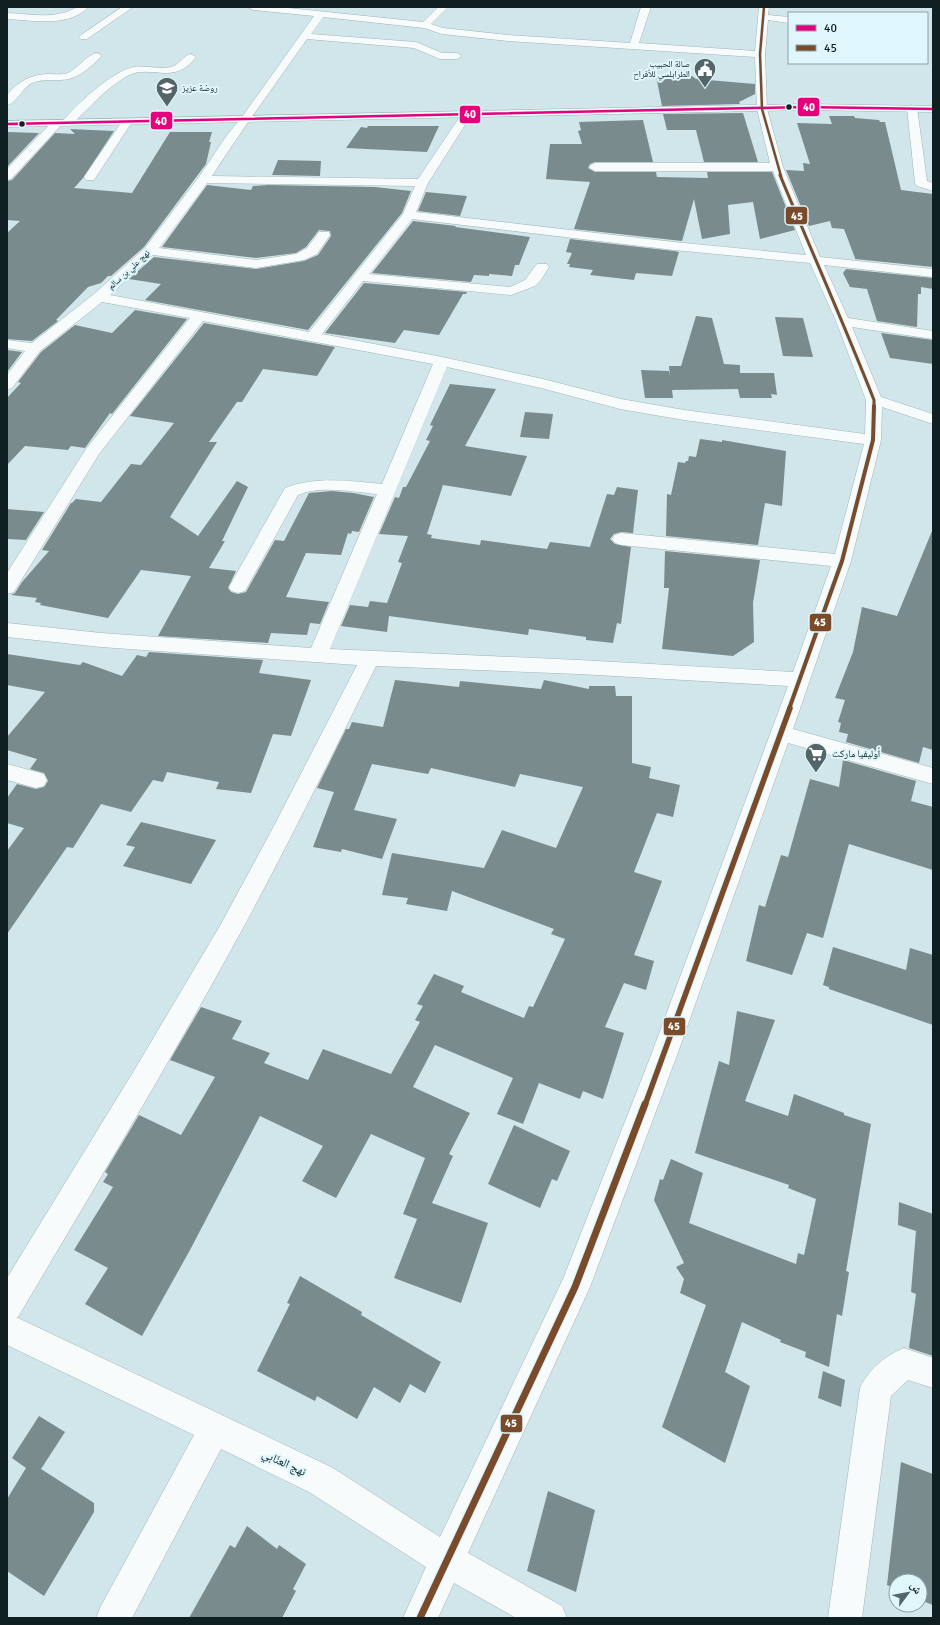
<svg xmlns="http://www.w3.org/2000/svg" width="940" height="1625" font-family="Signika,'Noto Naskh Arabic',sans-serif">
<rect width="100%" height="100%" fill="#d0e6ea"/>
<!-- building -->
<g fill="#7a8b8e">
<polygon points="656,76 692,76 696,79 755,84 755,94 739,102 740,104 662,106"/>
<polygon points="743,113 758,162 704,162 696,130 667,130 663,114"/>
<polygon points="829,116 854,116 855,118 879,120 880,122 885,122 901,190 933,194 933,267 855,259 855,258 844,229 832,228 830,221 809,226 786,170 804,171 803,163 810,164 797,123 832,124"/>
<polygon points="643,120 653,162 595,162 590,164 588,168 595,172 656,172 657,177 708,178 707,172 772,172 795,230 760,239 753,202 728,205 730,234 702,239 694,199 682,241 574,229 590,182 546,179 550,144 582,144 578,131 581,130 579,122"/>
<polygon points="368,126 439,126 427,152 346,148 361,127 367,128"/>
<polygon points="70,129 114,131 83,178 74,188 132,193 170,132 212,132 209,142 211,142 206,164 144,247 111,276 108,276 101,283 88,287 56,320 58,321 32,341 7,339 7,233 20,221 7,220 7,181 12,180 55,133 75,134"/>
<polygon points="7,132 39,133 7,167"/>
<polygon points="278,160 321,161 320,176 272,175"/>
<polygon points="207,185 251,190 253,186 268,185 375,187 411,191 402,213 308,330 145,300 161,284 129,279 154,257 256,269 304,261 318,255 331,236 330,231 319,230 306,247 296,253 256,258 162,247"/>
<polygon points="426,192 467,196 460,216 418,211"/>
<polygon points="413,221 456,226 455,227 530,237 519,265 515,265 512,276 489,274 489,276 474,275 471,282 372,273"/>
<polygon points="570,239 674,251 679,252 672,276 636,273 634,280 590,275 593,270 569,267 570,264 567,264 572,253 566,252"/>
<polygon points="846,269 933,278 933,289 921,287 921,294 918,294 917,327 877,321 867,289 850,287 843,273"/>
<polygon points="364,283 467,292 466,294 463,294 439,335 404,330 395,343 325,333"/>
<polygon points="135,310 187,319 112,414 110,413 85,448 71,446 68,450 25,446 7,465 7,398 21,383 18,382 41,352 75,325 112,333"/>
<polygon points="696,316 712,318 724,364 740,365 740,373 774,373 777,395 771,394 772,398 740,398 738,389 672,390 673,398 645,398 641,370 669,371 670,376 669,366 681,366"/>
<polygon points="775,317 803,318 813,357 783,356"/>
<polygon points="204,323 335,347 317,376 263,369 242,402 237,402 209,442 217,442 170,517 198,536 237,481 248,487 222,541 225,541 209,568 236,571 228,588 231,592 238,594 246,592 275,540 284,541 309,493 332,491 353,493 374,497 359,532 352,531 351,534 348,533 341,555 306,553 286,597 329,602 320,624 310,623 307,635 271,633 268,643 158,636 191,576 141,570 108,618 40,605 41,603 35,602 37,598 11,595 15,593 22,582 49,551 42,550 71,503 72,503 76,499 101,502 131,464 141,465 174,423 130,416"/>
<polygon points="881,333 933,340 933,364 890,358"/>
<polygon points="7,350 22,352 7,372"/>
<polygon points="450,384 496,389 465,446 527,456 511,496 443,485 427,534 432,535 431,538 480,545 481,540 547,549 550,542 590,547 607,494 614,495 617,487 638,490 633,533 621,532 614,534 610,539 615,544 631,547 621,624 617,623 613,643 586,640 586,637 529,629 528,635 389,616 387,632 341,626 350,605 368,607 370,601 387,603 402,563 398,562 408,536 379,534 395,497 399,498 403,487 406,487 430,441 426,440 433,426 430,425"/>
<polygon points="525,412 553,414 549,439 520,437"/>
<polygon points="700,439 722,442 722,440 786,451 782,506 765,503 758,545 666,536 667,494 671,495 678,462 685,463 686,461 688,461 689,456 696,457"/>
<polygon points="7,509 44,512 26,540 7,539"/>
<polygon points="932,531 933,750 923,747 919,763 846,742 848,734 839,732 841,723 838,722 845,700 835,698 853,652 862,607 897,616"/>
<polygon points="665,551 760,560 753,603 754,642 733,656 662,649 669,588 664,588"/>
<polygon points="149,652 263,660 259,673 311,680 291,736 273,734 251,793 216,789 219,782 167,772 163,782 153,780 131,812 101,804 73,848 67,847 7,934 7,851 24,828 7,823 7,798 17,784 36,789 44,787 48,781 44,773 30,769 37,759 7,750 7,737 45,692 7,685 7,654 80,665 83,662 122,676 137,655 146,657"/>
<polygon points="395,680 459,687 460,681 541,689 544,680 589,689 589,686 615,686 616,696 632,696 632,763 651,767 649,778 680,785 673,817 657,813 634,872 662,881 634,955 654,961 646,990 624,983 605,1027 624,1033 603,1099 583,1091 580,1099 539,1083 523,1124 497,1114 513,1078 435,1045 413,1087 470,1113 449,1154 453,1156 432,1203 488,1223 461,1303 394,1278 417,1219 403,1214 425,1158 371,1134 336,1198 302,1181 323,1146 260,1116 190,1250 142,1336 85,1304 108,1268 74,1250 113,1187 103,1182 108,1174 105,1172 139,1115 181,1135 215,1077 170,1060 201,1007 242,1021 232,1039 270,1053 264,1063 308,1080 323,1049 391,1074 420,1022 415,1020 423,1006 417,1004 434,974 464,986 461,992 524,1018 529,1006 533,1007 565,939 551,934 554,929 452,891 447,911 406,904 408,898 382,895 392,853 484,868 502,830 556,848 583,787 520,774 515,787 431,768 428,774 372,764 354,810 397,819 382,859 342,849 341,852 313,847 334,792 317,788 346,729 349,729 352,722 383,727"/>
<polygon points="843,760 916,781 911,801 933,807 933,870 849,844 823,938 807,933 792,975 746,961 759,905 765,907 781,855 788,857 810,779 839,787"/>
<polygon points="141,822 216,840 191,884 123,866 135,847 126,845"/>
<polygon points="833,947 906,970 910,948 933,955 933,1025 829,989 829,987 823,985"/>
<polygon points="737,1011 775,1020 745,1101 788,1116 794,1094 844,1113 844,1115 871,1124 846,1271 849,1272 842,1316 837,1314 829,1367 805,1357 806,1352 780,1342 781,1340 742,1322 725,1372 750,1386 725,1463 662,1427 706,1305 680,1293 684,1279 676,1267 684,1263 654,1200 660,1179 663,1180 671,1159 703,1173 689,1223 796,1264 798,1253 804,1255 816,1199 788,1188 789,1185 695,1153 719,1061 729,1065"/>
<polygon points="514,1125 570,1151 557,1181 552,1179 540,1208 488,1184"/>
<polygon points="899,1202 933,1214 933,1356 909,1348 916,1294 911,1292 916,1231 898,1225"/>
<polygon points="300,1276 362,1312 361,1315 441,1362 425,1393 410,1384 400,1403 374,1387 357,1419 317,1396 315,1401 257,1371 290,1304 287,1303"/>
<polygon points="823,1371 845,1380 841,1407 818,1398"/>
<polygon points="39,1416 65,1432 41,1469 94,1503 94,1512 44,1596 7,1571 7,1499 26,1468 12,1458"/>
<polygon points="901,1462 933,1474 933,1605 920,1600 920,1581 896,1581 896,1589 887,1585"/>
<polygon points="548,1491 595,1510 576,1592 527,1571"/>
<polygon points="247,1526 277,1549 279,1545 306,1564 293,1589 296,1591 282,1618 189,1618 230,1545 235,1548"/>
</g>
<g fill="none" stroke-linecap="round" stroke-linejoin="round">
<!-- minor casing -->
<g stroke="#a3b4b7" stroke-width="1">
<g id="minor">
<path d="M77,7H88C70,28 31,20 7,19V13C30,14 56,20 77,7Z"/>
<polygon points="122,7 133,7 87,39 81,39 79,37 81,35"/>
<path d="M248,7H279L423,22L438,7H448L431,24L443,28L508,35L630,43L641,7H651L639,43L755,51L759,7H769L768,15L789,17V23L768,20L765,54L767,109L783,167L820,257L933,269V277L824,265L848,318L933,331V339L852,327L881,397L933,414V424L882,407L881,440L851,561L793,729L933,768V784L788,743L676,1058L590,1287L468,1553L562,1606L567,1618H516L454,1583L438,1618H403L426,1567L309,1492L221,1449L132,1618H96L101,1606L194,1435L7,1345V1278L138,1064L221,924L275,824L357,665L101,647L7,637V623L101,633L311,648L377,494C352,492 322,485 298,495L245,591L238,593L231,591L229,587L285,488C316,476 349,481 382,484L433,364L203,321L99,454L14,592L7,594V573L86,449L190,318L102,302L40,351L12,388L7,390V375L25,351L7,348V340L32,343L94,294L145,248L199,177L227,135L242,117L314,16L253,10ZM323,17L424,28L442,34L508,41L755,57L757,109L770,163H595L591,165L589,167L591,169L595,171H773L806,255L674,242L416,212L428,183L472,114L467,111L463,112L418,179L212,176C242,129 275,85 307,39L414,48L440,59H457L462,56L457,53H442L416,42L311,34ZM207,183L415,186L403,214L309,332L110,295L153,255L256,268L304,260L317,254L330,235L329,232H319L307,248L296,254L256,260L159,248ZM412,219L674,250L810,263L836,321L866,400L865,434L684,410L621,399L543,379L442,357L322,334L363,281L511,295L535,286L541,280L549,267L547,264H537L525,280L510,287L369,274ZM447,367L541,388L620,409L684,420L864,444L835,554L621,533L615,535L612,539L615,543L621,545L831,566L793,672L579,660L330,649ZM376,666L579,674L788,686L650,1058L563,1279L440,1537L333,1468L16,1317H18C92,1192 167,1067 237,939C286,849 331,757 376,666Z"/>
<path d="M96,53L100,54L101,56L100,58C88,69 77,80 60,80C51,81 41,79 32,83C22,88 17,103 7,105V95C19,81 31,74 50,74C56,74 63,75 68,73C78,68 86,56 96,53Z"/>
<path d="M191,54L196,57C173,87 152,63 127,76C106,88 88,109 71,125L67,126L62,124L11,179L7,180V169L53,121L57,120L62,122C76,105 112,71 134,67C146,65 159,70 171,67C179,65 183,56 191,54Z"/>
<polygon points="912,105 917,108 927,181 933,183 933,191 917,186 915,183 907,108"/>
<polygon points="127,119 132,122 96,177 94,180 86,180 84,177 123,120"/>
<polygon points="7,764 44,774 47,780 44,786 36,788 7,780"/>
<path d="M904,1348L933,1358V1388L908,1380L891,1396L862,1618H828L860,1388C868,1370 886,1355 904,1348Z"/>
</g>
</g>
<!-- major casing -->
<g stroke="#a3b4b7" stroke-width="1">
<polygon id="major" points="804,104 933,106 933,112 804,110 7,127 7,121"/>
</g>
<!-- minor -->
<use href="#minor" fill="#f8fbfc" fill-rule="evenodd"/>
<!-- major -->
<use href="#major" fill="#f8fbfc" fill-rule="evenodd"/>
<!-- bus-1 casing -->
<g stroke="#dff7fc" stroke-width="4">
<polyline id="bus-1" points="7,124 804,107 933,109"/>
</g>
<!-- bus-2-far4 casing -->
<g stroke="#dff7fc" stroke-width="4">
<polyline id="bus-2-far4" points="764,7 760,54 762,109 781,176"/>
</g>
<!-- bus-2-far3 casing -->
<g stroke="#dff7fc" stroke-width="5">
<path id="bus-2-far3" d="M780,175C811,250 844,324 874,400V407"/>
</g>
<!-- bus-2-far2 casing -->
<g stroke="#dff7fc" stroke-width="6">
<polyline id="bus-2-far2" points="789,709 842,561 873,440 874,406"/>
</g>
<!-- bus-2-far1 casing -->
<g stroke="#dff7fc" stroke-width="8">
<polyline id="bus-2-far1" points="645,1105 790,708"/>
</g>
<!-- bus-2 casing -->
<g stroke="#dff7fc" stroke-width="10">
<polyline id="bus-2" points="420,1618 575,1287 645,1104"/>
</g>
<!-- bus-1 -->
<use href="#bus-1" stroke="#e5007d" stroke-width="2.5"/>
<!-- bus-2-far4 -->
<use href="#bus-2-far4" stroke="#7a4b2a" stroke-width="2.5"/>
<!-- bus-2-far3 -->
<use href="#bus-2-far3" stroke="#7a4b2a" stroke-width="3"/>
<!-- bus-2-far2 -->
<use href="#bus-2-far2" stroke="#7a4b2a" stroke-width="4"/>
<!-- bus-2-far1 -->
<use href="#bus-2-far1" stroke="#7a4b2a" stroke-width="5.5"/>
<!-- bus-2 -->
<use href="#bus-2" stroke="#7a4b2a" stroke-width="7"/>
</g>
<!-- icons -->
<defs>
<g id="civic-pin" transform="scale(1.15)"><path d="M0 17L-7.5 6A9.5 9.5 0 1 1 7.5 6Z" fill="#536568" stroke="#dff7fc"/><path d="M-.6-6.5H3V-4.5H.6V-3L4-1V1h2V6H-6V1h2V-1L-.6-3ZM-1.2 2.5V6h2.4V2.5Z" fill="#fff"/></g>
<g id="school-pin" transform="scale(1.15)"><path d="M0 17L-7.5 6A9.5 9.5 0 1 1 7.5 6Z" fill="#536568" stroke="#dff7fc"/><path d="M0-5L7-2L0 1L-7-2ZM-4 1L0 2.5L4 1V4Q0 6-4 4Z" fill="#fff"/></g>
<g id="supermarket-pin" transform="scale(1.15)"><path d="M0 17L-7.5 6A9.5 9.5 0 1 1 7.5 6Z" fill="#536568" stroke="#dff7fc"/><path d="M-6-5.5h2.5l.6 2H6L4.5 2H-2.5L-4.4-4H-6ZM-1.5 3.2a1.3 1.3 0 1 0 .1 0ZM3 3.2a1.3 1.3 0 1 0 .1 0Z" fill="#fff"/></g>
</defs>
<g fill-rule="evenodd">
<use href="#civic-pin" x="705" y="69"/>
<use href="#school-pin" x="167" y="88"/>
<use href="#supermarket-pin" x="816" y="754"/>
</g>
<!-- markers -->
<g fill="#0f1f22" stroke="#dff7fc" stroke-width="1.5">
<circle cx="789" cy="107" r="3.5"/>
<circle cx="22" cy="124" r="3.5"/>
</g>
<g text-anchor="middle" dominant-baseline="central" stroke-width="4" stroke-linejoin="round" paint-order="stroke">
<!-- far-poi labels -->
<g font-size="9" fill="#0f1f22" stroke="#dff7fc" text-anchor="end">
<text x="690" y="64">صالة الحبيب<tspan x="690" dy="10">الطرابلسي للأفراح</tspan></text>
<text x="182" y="88" text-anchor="start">روضة عزيز</text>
</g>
<!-- far-street labels -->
<g font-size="9" fill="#0f1f22" stroke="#dff7fc">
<text transform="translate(129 270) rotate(-43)">نهج علي بن سالم</text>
</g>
<!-- poi labels -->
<g font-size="10" fill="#0f1f22" stroke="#dff7fc" text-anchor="start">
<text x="832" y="754">أوليفيا ماركت</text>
</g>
<!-- near-street labels -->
<g font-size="12" fill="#0f1f22" stroke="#dff7fc">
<text transform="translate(284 1463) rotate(25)">نهج العنّابي</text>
</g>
</g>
<g stroke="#dff7fc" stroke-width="1.5">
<rect x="797" y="97" width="23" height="20" rx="4" fill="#e5007d"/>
<rect x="459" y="105" width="22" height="19" rx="4" fill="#e5007d"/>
<rect x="150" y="111" width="23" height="19" rx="4" fill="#e5007d"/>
<rect x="785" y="206" width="23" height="19" rx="4" fill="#7a4b2a"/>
<rect x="809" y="613" width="23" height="19" rx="4" fill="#7a4b2a"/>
<rect x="663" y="1017" width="23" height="19" rx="4" fill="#7a4b2a"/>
<rect x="500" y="1414" width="23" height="19" rx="4" fill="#7a4b2a"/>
</g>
<g font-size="11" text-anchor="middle" font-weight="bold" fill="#fff">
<text x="809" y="111">40</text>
<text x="470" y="118">40</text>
<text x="161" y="125">40</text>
<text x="797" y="220">45</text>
<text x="820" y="626">45</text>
<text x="674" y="1030">45</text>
<text x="511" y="1427">45</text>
</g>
<!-- border -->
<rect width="940" height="1625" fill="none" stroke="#0f1f22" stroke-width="16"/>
<!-- legend -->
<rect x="788" y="12" width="140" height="52" fill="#dff7fc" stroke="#8ca1a5"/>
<rect x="796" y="25" width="20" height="6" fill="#e5007d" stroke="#8ca1a5"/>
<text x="824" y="32" font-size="12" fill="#0f1f22">40</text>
<rect x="796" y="45" width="20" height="6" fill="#7a4b2a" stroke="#8ca1a5"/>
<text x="824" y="52" font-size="12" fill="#0f1f22">45</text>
<!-- north arrow -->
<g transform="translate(908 1593) rotate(58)"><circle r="19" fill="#dff7fc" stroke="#8ca1a5"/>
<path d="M0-3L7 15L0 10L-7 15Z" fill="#536568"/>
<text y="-6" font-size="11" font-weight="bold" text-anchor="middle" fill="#0f1f22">ش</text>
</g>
</svg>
